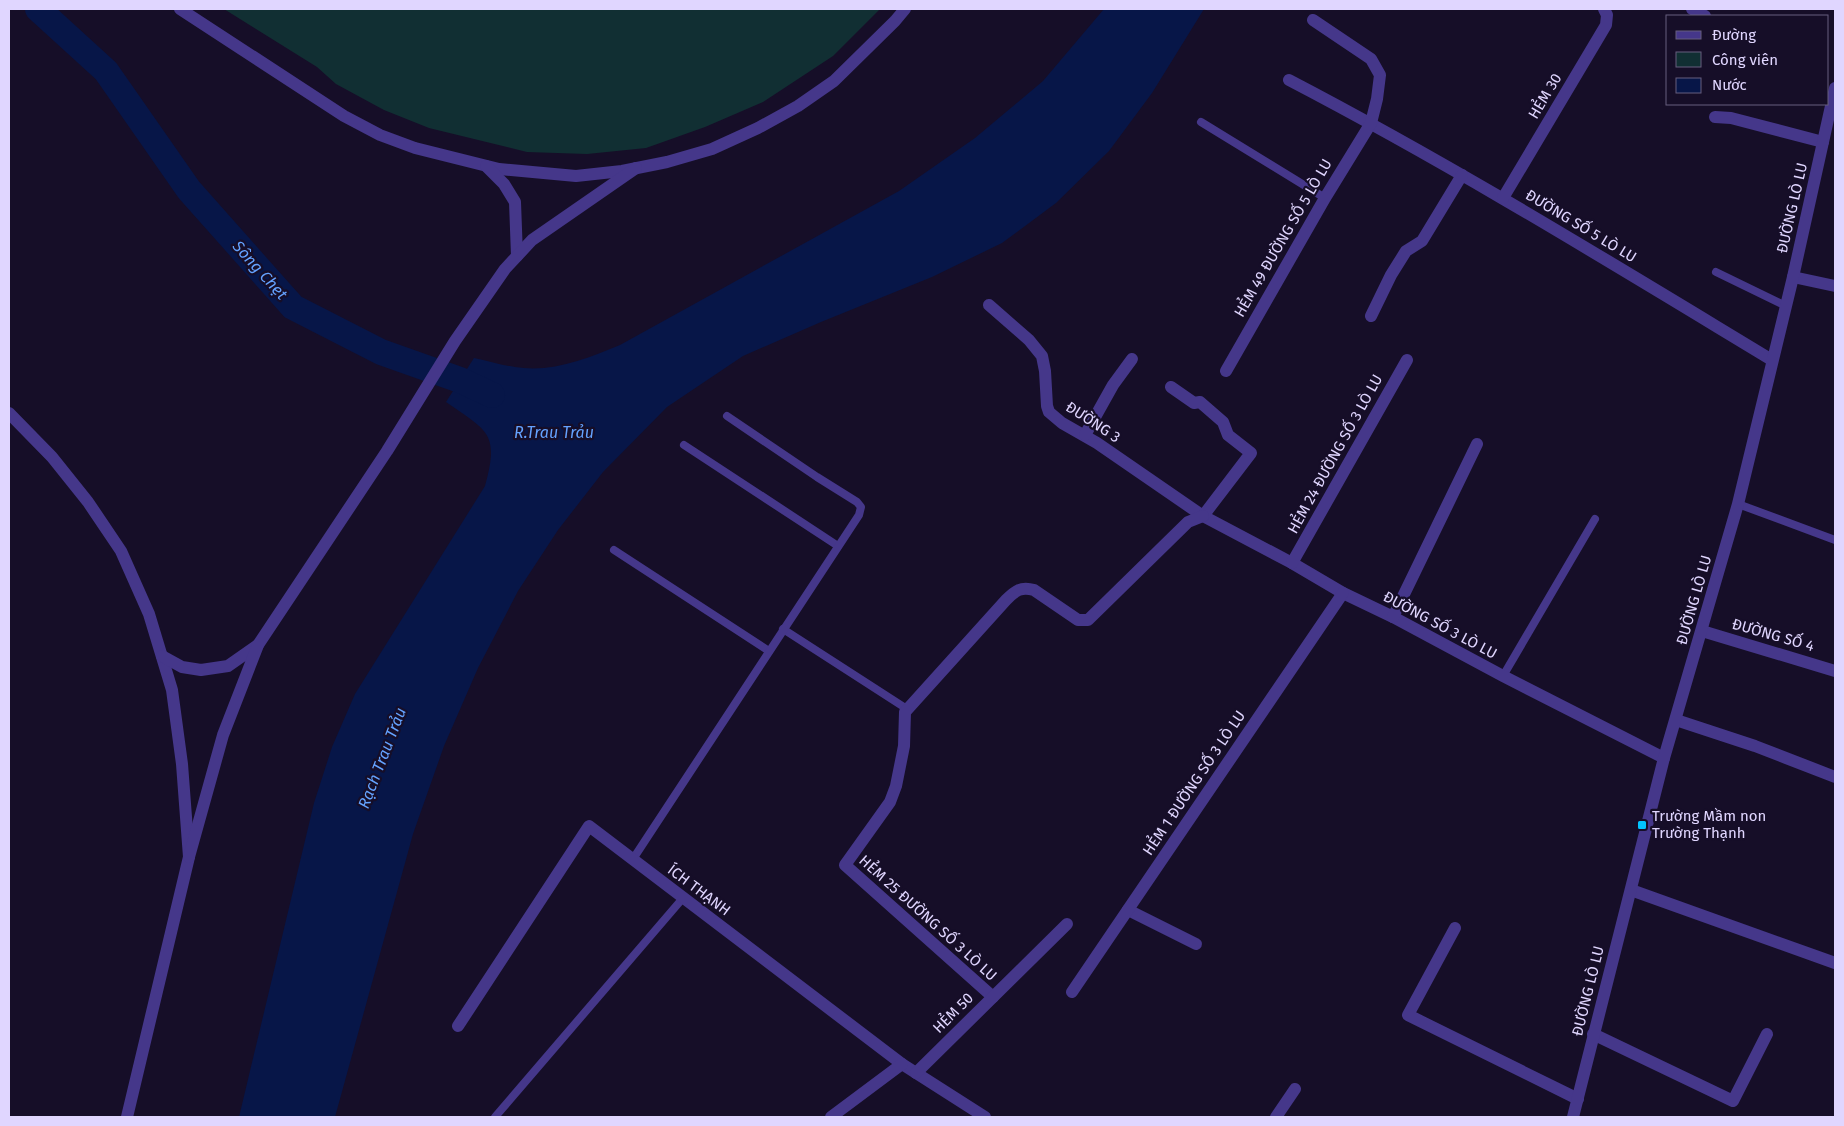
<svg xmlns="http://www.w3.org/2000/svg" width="1844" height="1126" font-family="'Fira Sans',sans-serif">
<rect width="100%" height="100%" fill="#160e28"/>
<!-- green -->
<polygon fill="#112f33" points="224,9 880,9 833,56 763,102 705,127 646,148 587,154 527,152 429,128 384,110 336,84 317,67"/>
<!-- water -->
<path fill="#071648" d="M1104,9H1204L1152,93L1109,151L1056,203L1002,243L932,277L821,322L743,356L667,407L603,472L558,530L518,591L478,668L444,746L413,834L335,1117H239L314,803L332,747L355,694L485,486C500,432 487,431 446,402L474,358C488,361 501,365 515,367C551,373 587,359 620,345L899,191L975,138L1043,81Z"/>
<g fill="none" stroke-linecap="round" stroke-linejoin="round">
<!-- river -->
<polyline stroke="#071648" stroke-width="26" points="38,9 106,71 189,190 293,307 381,352 460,380 492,395"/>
<!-- service -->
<g stroke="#45378a" stroke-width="8">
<polyline points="1201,122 1325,198"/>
<polyline points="1716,272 1786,306"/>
<polyline points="684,445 838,546"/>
<polyline points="1738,504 1835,540"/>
<polyline points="614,550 769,651"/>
<polyline points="783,629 907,709"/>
<polyline points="1503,676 1595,519"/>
<polyline points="633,859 859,515 861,507 857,502 817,477 727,416"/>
<polyline points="495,1117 683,898"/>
</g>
<!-- minor -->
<g stroke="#45378a" stroke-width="12">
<polyline points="180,9 344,116 380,135 415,148 499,169 576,176 622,171 667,162 712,149 758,128 798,106 834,81 895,21 905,9"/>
<polyline points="1692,9 1705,16"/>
<path d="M1289,80C1454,166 1613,264 1772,360"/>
<polyline points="1715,117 1731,118 1823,142"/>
<polyline points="486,166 504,184 515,202 517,256"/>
<polyline points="1503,198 1606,25 1607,15 1604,9"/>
<polyline points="1793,277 1835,286"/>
<polyline points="989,305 1029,340 1042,356 1045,371 1047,406 1049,412 1062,423 1097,443 1203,516 1292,563 1343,593 1393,617 1503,676 1664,758"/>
<polyline points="1371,316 1391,275 1406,251 1422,241 1462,175"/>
<polyline points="1226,371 1325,198 1371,123 1377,99 1380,75 1371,59 1313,20"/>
<polyline points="1171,387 1194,403 1200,402 1223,422 1228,435 1251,453 1203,516"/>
<polyline points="9,413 52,457 88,502 121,551 149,614 172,690 182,764 189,857 127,1117"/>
<polyline points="1085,435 1113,385 1132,359"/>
<polyline points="1292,563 1407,360"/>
<polyline points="1393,617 1477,444"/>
<polyline points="1702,631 1835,671"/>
<polyline points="162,656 182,667 201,670 228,666 258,645"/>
<polyline points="1676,720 1755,746 1835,777"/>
<polyline points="189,857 223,735 258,645 387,451 455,341 505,269 532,240 636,168"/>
<polyline points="1631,890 1835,963"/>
<polyline points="1128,910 1196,944"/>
<polyline points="1455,928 1408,1015 1578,1099"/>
<polyline points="1072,992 1343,593"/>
<path d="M993,997L845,865L890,802L896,786L904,746L905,712L1006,600C1015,591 1021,586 1034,590L1078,620H1088L1188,522L1203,516"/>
<polyline points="458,1026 589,826 902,1064 985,1117"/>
<polyline points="1593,1034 1733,1101 1767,1034"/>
<polyline points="916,1073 1067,924"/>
<polyline points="831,1117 902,1064"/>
<polyline points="1276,1117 1295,1089"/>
</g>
<!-- tertiary -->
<polyline stroke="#45378a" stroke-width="12" points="1573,1117 1664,758 1738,504 1793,277 1835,88"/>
</g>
<!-- markers -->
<rect fill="#02c3ff" stroke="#160e28" stroke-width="2" x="1637" y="820" width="10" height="10" rx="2.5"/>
<g text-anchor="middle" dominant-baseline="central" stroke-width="4.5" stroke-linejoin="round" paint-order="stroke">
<!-- street labels -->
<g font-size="15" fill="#e0d6ff" stroke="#160e28">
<text transform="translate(1545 96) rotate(-59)">HẺM 30</text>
<text transform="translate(1792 208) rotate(-77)">ĐƯỜNG LÒ LU</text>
<text transform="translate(1581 226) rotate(31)">ĐƯỜNG SỐ 5 LÒ LU</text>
<text transform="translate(1283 238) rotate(-60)">HẺM 49 ĐƯỜNG SỐ 5 LÒ LU</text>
<text transform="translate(1093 422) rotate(33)">ĐƯỜNG 3</text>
<text transform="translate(1335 454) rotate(-61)">HẺM 24 ĐƯỜNG SỐ 3 LÒ LU</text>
<text transform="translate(1694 600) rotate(-74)">ĐƯỜNG LÒ LU</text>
<text transform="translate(1440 625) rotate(28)">ĐƯỜNG SỐ 3 LÒ LU</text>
<text transform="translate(1773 635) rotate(16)">ĐƯỜNG SỐ 4</text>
<text transform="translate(1194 783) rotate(-56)">HẺM 1 ĐƯỜNG SỐ 3 LÒ LU</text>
<text transform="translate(699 890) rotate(37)">ÍCH THẠNH</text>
<text transform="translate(928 918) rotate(42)">HẺM 25 ĐƯỜNG SỐ 3 LÒ LU</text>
<text transform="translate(1588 991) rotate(-76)">ĐƯỜNG LÒ LU</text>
<text transform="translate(953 1013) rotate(-45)">HẺM 50</text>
</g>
<!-- poi labels -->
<g font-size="15" fill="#e0d6ff" stroke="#160e28" text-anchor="start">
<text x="1652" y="816">Trường Mầm non<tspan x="1652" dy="17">Trường Thạnh</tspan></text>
</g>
<!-- water labels -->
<g font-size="16" font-style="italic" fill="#64a2ff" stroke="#160e28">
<text transform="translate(260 270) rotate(48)">Sông Chẹt</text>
<text x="554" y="432">R.Trau Trảu</text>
<text transform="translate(382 758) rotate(-69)">Rạch Trau Trảu</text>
</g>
</g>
<!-- border -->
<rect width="1844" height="1126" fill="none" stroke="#e0d6ff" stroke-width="20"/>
<!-- legend -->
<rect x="1666" y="15" width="162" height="90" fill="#160e28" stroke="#675e7e"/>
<rect x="1676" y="31" width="25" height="8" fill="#45378a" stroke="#675e7e"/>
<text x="1712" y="40" font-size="15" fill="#e0d6ff">Đường</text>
<rect x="1676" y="52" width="25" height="15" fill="#112f33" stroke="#675e7e"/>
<text x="1712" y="65" font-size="15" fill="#e0d6ff">Công viên</text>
<rect x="1676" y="78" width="25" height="15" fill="#071648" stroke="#675e7e"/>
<text x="1712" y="90" font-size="15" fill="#e0d6ff">Nước</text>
</svg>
